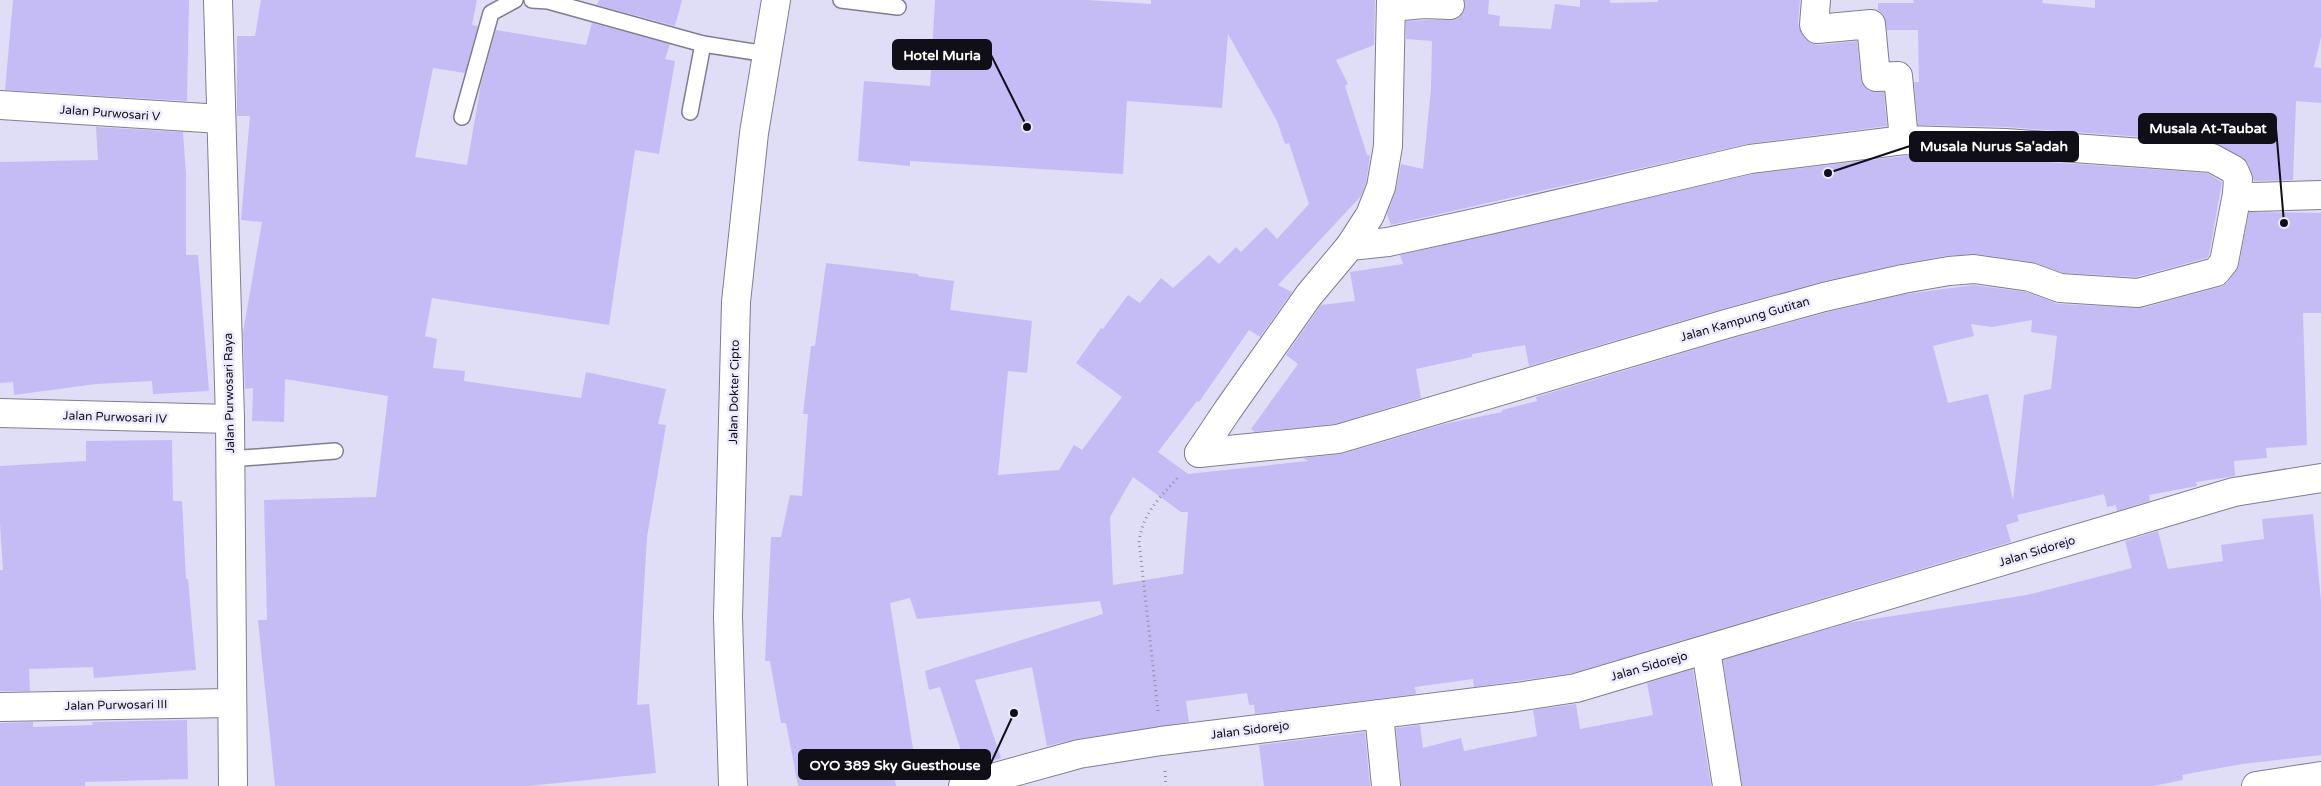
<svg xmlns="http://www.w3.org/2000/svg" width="2321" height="786" font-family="'Varela Round',sans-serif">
<rect width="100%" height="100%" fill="#e0ddf6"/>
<!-- building -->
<g fill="#c6bcf5" fill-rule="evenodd">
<polygon points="13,0 189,0 187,101 5,90"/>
<polygon points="261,0 477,0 472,25 478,26 465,73 433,68 415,157 467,165 481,84 496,30 586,45 592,23 670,44 665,59 675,61 659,154 635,150 609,325 432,298 425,336 437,339 433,368 465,371 464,381 581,398 586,372 666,389 658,424 666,425 647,537 637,705 649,704 656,773 528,786 275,786 258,620 267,620 264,500 376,497 388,396 285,379 284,422 252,421 253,388 245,389 243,333 262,222 241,220 250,116 237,116 237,36 255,36"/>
<polygon points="599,0 682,0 675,26 597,5"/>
<path d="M935,0H1087L1151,4V0H1375L1374,45L1336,60L1348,84L1345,86L1367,155L1370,156L1366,183L1361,196L1278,285L1292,292L1260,337L1249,330L1199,402L1197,401L1158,452L1188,474L1308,461L1303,458L1342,454L1444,424L1502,412V410L1537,401L1536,397L1730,339L1828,312L1906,294L1974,285L2026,292L2059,304L2142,308L2220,287L2228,282L2239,265L2249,212L2321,213V313H2303L2307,445L2266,448L2267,458L2234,461L2235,476L2196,482L2197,486L2149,495L2150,501L2117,511L2116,505L2107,507L2104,494L2017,515L2019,521L2006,525L2011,542L1573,673L1474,687L1473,679L1415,687L1416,694L1255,714L1254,705H1249L1247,693L1186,701L1189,722L1077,739L1047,746L1032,667L975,680L1001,758L967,769L940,687L929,690L925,671L1103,614L1100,601L917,619L910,598L890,603L914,755L891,758L896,786H798L786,723H781L770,661H765L771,537H781L790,495L802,496L808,414H803L811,346H815L826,263L918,274V276L954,281L950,310L1032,321L1027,373L1008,371L998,475L1059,470L1074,445L1082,450L1122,397L1076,363L1101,328L1103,329L1128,295L1140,303L1161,278L1173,288L1209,255L1219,264L1236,247L1241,252L1266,227L1277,239L1309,204L1289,143L1285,144L1277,121L1228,34L1222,108L1127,101L1123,174L910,161V166L858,161L864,81L930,86ZM2032,320L2031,332L2057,336L2051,389L2024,395L2013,500L1988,394L1948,403L1933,346L1974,336L1971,324L1992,327ZM1133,477L1181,512H1188L1183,574L1113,585L1110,517Z"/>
<polygon points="1464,0 1489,0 1488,14 1500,16 1499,26 1551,29 1555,4 1580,7 1580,0 1610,0 1610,3 1658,2 1658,0 1800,0 1798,24 1802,34 1810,43 1818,45 1857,41 1861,79 1863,85 1869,91 1884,92 1887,126 1747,144 1391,225 1387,214 1396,190 1401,164 1423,169 1431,89 1432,41 1406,39 1406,21 1457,19 1463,13"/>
<polygon points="1913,0 2043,0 2042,3 2095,8 2095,0 2321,0 2321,37 2314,67 2321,68 2321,103 2296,101 2293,180 2254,181 2248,164 2242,157 2213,142 2006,127 1918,125 1914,82 1919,82 1918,30 1887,30 1884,15 1878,10 1878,3 1914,3"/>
<polygon points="96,127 183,132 186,174 186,255 198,255 209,391 153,394 152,381 96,384 14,395 13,382 0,383 0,162 98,160"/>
<polygon points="1905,156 2004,159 2207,173 2222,182 2209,255 2207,258 2136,277 2063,273 2032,262 1976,254 1946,256 1900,264 1821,282 1722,309 1529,366 1525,345 1472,354 1472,357 1416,369 1421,398 1335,424 1255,432 1251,429 1298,364 1286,355 1321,305 1355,301 1350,272 1403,264 1400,255 1753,174"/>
<polygon points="172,440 173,501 182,501 186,579 188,579 196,670 94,678 93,667 29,669 30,691 0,691 0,570 3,570 0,523 0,466 86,461 86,441"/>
<polygon points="2313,514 2321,602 2321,755 2242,764 2182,775 2183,780 2153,786 1742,786 1723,660 1848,623 2027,595 2132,568 2125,541 2158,531 2168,569 2223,561 2221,545 2264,539 2262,519"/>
<polygon points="1693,669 1711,786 1401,786 1396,728 1420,725 1423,748 1461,738 1464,751 1537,736 1533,710 1576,704 1580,729 1653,715 1647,683"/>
<polygon points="187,720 188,779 85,782 85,786 0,786 0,723 33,722 33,727 93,725 92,722"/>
<polygon points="1365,732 1370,786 1264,786 1259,745"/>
</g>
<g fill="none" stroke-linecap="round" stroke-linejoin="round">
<!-- lane casing -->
<g stroke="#807d93" stroke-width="18">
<g id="lane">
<polyline points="532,0 548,1 703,44 767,54"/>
<polyline points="841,0 898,7"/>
<polyline points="690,112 703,44"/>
<polyline points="462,117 491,13 515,0"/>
<polyline points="230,459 335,451"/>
</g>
</g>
<!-- street casing -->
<g stroke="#807d93" stroke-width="30">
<g id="street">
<polyline points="218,0 230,419 233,786"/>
<polyline points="1816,0 1814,25 1817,29 1871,24 1876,77 1898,76 1904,140"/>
<polyline points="1391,7 1424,4 1450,5"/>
<polyline points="0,105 221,119"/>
<polyline points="1350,246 1388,242 1493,219 1750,159 1904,140 2005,143 2212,158 2234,170 2238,179 2237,194 2252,197 2321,195"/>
<polyline points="0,413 230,419"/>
<polyline points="1199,453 1338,439 1726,324 1824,297 1903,279 1949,271 1974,269 2030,277 2060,288 2138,293 2216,272 2224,262 2237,194"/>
<polyline points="1199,453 1227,411 1309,295 1350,246 1370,215 1381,187 1388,146 1391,0"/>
<polyline points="1706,650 1727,786"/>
<polyline points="0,707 232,703"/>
<polyline points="1379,714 1386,786"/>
<polyline points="2256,786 2321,776"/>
</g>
</g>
<!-- secondary casing -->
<g stroke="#807d93" stroke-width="30">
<polyline id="secondary" points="963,786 1079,754 1161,741 1517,697 1576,688 2234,492 2321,478"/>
</g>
<!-- highway casing -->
<g stroke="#807d93" stroke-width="30">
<polyline id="highway" points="733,786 728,617 736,302 754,133 776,0"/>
</g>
<!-- path -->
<g stroke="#908da0" stroke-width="3" stroke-dasharray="1 4" stroke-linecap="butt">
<path d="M1158,711L1139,541C1144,511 1160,498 1179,476"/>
<polyline points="1165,771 1166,786"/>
</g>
<!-- lane -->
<use href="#lane" stroke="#fff" stroke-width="15"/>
<!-- street -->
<use href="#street" stroke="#fff" stroke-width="28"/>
<!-- secondary -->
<use href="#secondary" stroke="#fff" stroke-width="28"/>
<!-- highway -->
<use href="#highway" stroke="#fff" stroke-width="28"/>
</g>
<g text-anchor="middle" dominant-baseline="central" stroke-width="5" stroke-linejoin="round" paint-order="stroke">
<!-- street labels -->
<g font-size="12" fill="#100f17" stroke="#edeaff">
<text transform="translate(110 113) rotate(4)">Jalan Purwosari V</text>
<text transform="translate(1745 319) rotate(-16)">Jalan Kampung Gutitan</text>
<text transform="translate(734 392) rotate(-89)">Jalan Dokter Cipto</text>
<text transform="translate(229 393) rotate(-91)">Jalan Purwosari Raya</text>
<text transform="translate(115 417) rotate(2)">Jalan Purwosari IV</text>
<text transform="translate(2037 551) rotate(-17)">Jalan Sidorejo</text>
<text transform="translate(1649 666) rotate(-16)">Jalan Sidorejo</text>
<text transform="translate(116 705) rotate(-1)">Jalan Purwosari III</text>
<text transform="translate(1250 730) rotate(-7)">Jalan Sidorejo</text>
</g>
</g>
<!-- callouts -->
<path fill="none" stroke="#100f17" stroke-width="2" d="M1027 127L991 55M2284 223L2276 128M1828 173L1910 146M1014 713L990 765"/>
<g fill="#100f17" stroke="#edeaff" stroke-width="2">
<circle cx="1027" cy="127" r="5"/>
<circle cx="2284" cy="223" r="5"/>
<circle cx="1828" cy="173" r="5"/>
<circle cx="1014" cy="713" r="5"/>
</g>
<g fill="#100f17" stroke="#100f17" stroke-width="2">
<rect x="893" y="40" width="98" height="29" rx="5"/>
<rect x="2139" y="114" width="137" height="29" rx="5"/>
<rect x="1910" y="132" width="168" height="29" rx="5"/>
<rect x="799" y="750" width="191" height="29" rx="5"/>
</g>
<g font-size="14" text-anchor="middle" font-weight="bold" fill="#fff">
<text x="942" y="60">Hotel Muria</text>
<text x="2208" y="133">Musala At-Taubat</text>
<text x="1994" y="151">Musala Nurus Sa'adah</text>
<text x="895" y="770">OYO 389 Sky Guesthouse</text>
</g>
</svg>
